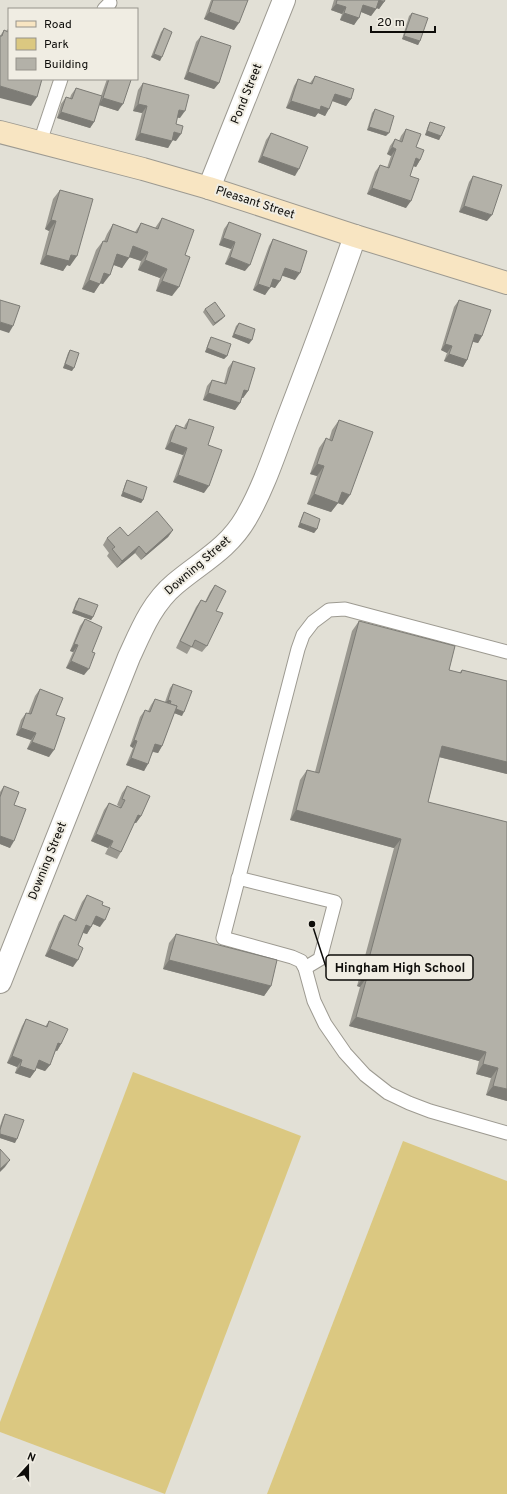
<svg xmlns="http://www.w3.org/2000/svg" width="507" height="1494" font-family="Overpass,sans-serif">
<rect width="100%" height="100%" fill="#e2e0d6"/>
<!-- green -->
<g fill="#dbc881">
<polygon points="133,1072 301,1136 165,1494 0,1432 0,1422"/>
<polygon points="403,1141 507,1181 507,1494 267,1494"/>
</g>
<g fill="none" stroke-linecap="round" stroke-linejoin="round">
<!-- lane casing -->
<g stroke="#9d9a91" stroke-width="15">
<g id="lane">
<polyline points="104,9 110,3"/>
<polyline points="40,142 61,79"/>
<polyline points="507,652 345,609 329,610 313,622 303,635 298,649 223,938 292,957 301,961 305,968 314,1001 325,1024 345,1053 365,1075 388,1093 409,1103 430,1111 507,1133"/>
<polyline points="238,878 335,902 320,959 305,968"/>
</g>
</g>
<!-- street casing -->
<g stroke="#9d9a91" stroke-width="24">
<g id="street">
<polyline points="209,188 284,0"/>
<path d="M0,982L129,657C141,631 152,603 175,584C201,562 228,549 246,518C264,487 275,452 288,418C311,358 334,297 355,236"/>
</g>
</g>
<!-- secondary casing -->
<g stroke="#9d9a91" stroke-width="24">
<polyline id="secondary" points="0,132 143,169 209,188 355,236 507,283"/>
</g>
<!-- lane -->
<use href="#lane" stroke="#fff" stroke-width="13"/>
<!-- street -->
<use href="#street" stroke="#fff" stroke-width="22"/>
<!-- secondary -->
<use href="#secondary" stroke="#f8e5c2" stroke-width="22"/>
</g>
<!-- wall -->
<g fill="#9a9890">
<polygon points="211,0 248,0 234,30 204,19"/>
<polygon points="334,0 385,0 384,2 379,9 377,8 371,16 361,12 354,25 340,20 342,14 331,10"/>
<polygon points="412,13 420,41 418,45 402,39 409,16"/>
<polygon points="9,28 31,106 0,36 4,30 6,31"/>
<polygon points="164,28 160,61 151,57 161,32"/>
<polygon points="201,36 219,83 214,89 184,79 196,42"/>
<polygon points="315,76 351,99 346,106 332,101 325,116 318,113 315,117 286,108 294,86 298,79 310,83"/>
<polygon points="107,79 129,79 118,111 99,105 94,122 90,128 57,118 61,104 66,97 70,98 71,95 76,88 101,96"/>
<polygon points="143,83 180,118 177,117 176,124 176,141 173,140 168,148 135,140 142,113 133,111 138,90"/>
<polygon points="375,109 386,136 367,130 372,113"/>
<polygon points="430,122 441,136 439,140 425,135 428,126"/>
<polygon points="406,129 416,147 420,160 416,167 413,166 410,176 406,208 367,194 375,172 380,165 387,168 391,156 387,154 390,146 395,139 399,141 401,136"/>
<polygon points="271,133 295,176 258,162 266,140"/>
<polygon points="473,176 487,221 459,212 469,182"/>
<polygon points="60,190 70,266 67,265 63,271 40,264 49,231 45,229 53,199"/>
<polygon points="162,218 185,255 172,296 156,291 160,278 138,270 141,261 129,257 122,268 114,265 103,284 100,283 94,293 82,289 96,250 103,241 104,241 107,234 113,224 135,232 141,223 155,228"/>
<polygon points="229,222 245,271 225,264 231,249 219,245 224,229"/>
<polygon points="273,239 295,280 282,275 275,288 270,286 265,295 253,290 269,246"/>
<polygon points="459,300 482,336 478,343 473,342 467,360 463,367 444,361 447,353 441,350 454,307"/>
<polygon points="205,309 222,319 213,326 203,312"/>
<polygon points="239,323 249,344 232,337 236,326"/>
<polygon points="211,337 227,356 224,359 205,352 209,341"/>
<polygon points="70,350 72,371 63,368 68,353"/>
<polygon points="233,361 248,391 243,398 242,398 240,403 235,410 203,400 207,386 212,380 224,383 228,368"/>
<polygon points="189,419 208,445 204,493 173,482 183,455 165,449 171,432 176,425 184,428 185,425"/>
<polygon points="339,420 343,505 338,503 331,512 307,504 317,476 310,474 319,448 326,438 329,440 332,430"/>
<polygon points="127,480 143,500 141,503 121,496 125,484"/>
<polygon points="304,512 317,529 314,533 298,527 302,516"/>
<polygon points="173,530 168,537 141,560 135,553 117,568 107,556 109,553 103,545 107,538 128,536"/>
<polygon points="215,585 216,611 207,646 202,652 191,647 187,654 176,648 196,607 201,600 205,602 210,592"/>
<polygon points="79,598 93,617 91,620 72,613 76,602"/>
<polygon points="85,619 92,652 84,675 66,668 73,652 70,651 80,626"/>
<polygon points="359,621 449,670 459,673 462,670 507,681 507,774 439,757 428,802 507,1101 486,1095 491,1078 476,1074 479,1061 349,1026 360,987 357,986 394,848 290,820 300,780 307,770 315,772 352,631"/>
<polygon points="173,684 182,716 174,713 162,746 158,753 153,752 144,771 126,765 133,748 130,746 140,717 145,710 148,711 151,705 155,699 165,702 170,688"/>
<polygon points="40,689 56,715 49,757 27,749 31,740 16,735 21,720 26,713 28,714 35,696"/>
<polygon points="4,786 14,805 10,848 0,844 0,792"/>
<polygon points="127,786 141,816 136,823 134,822 121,852 117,859 105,854 108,848 91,841 104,810 109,803 120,808 120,807 117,805 122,793"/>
<polygon points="87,895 102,905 100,927 93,924 87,934 83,933 78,945 73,967 45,956 59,922 64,915 74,920 82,902"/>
<polygon points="176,934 271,986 264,996 163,969 169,943"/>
<polygon points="26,1019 45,1027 49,1021 61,1044 57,1051 56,1050 50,1065 45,1071 36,1068 35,1071 30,1078 15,1073 17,1067 7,1063 22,1026"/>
<polygon points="5,1114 15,1143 0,1138 0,1126 3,1117"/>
</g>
<!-- shaded-wall -->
<g fill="#7d7c76">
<polygon points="379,0 384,2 379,9 374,7"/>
<polygon points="336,4 346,7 342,14 331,10"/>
<polygon points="363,5 376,9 371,16 359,11"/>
<polygon points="209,12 239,23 234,30 204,19"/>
<polygon points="344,13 359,18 354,25 340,20"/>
<polygon points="404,36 420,41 418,45 402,39"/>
<polygon points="154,54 162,57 160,61 151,57"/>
<polygon points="188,72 219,83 214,89 184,79"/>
<polygon points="0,86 37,97 31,106 0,98"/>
<polygon points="335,94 351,99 346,106 330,100"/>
<polygon points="103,98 123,104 118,111 99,105"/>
<polygon points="291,101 321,106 329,109 325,116 318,113 315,117 286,108"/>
<polygon points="138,104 147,106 142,113 133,111"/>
<polygon points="179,110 185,111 180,118 174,117"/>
<polygon points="61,112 94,122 90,128 57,118"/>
<polygon points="369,127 389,133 386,136 367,130"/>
<polygon points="427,131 441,136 439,140 425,135"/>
<polygon points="174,132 181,134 176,141 169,139"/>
<polygon points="140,133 172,141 168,148 135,140"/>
<polygon points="392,147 396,149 391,156 387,154"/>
<polygon points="262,156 299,169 295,176 258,162"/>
<polygon points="416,158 420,160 416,167 411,165"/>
<polygon points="372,188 411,201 406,208 367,194"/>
<polygon points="464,206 492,215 487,221 459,212"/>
<polygon points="51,220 56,221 49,231 45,229"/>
<polygon points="223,238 235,242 231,249 219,245"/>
<polygon points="133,246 148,252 141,261 126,256"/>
<polygon points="117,254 129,258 122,268 111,264"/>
<polygon points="46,255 71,255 77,256 70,266 67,265 63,271 40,264"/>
<polygon points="230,257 250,265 245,271 225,264"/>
<polygon points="145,260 167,269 160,278 138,270"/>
<polygon points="285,268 300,273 295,280 280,275"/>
<polygon points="104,273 110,275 103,284 97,282"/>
<polygon points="273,279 280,281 275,288 268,286"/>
<polygon points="89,280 100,284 94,293 82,289"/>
<polygon points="162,281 179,287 172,296 156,291"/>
<polygon points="258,284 270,288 265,295 253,290"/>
<polygon points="225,316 222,319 213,326 215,323"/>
<polygon points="0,322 13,326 9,333 0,330"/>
<polygon points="234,334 252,340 249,344 232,337"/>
<polygon points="475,334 482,336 478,343 471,341"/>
<polygon points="445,344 452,346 447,353 441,350"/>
<polygon points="207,348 227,356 224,359 205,352"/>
<polygon points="449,354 467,360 463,367 444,361"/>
<polygon points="65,364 74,368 72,371 63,368"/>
<polygon points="244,390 248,391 243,398 239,397"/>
<polygon points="208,393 240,403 235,410 203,400"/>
<polygon points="170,442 187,448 183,455 165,449"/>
<polygon points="317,464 324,466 317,476 310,474"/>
<polygon points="178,475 209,486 204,493 173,482"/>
<polygon points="123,492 143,500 141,503 121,496"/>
<polygon points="342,492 350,495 343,505 335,502"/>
<polygon points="314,494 338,503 331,512 307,504"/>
<polygon points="300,523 317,529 314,533 298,527"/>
<polygon points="173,530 168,537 141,560 146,554"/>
<polygon points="139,546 135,553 117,568 122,561"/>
<polygon points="74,610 93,617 91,620 72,613"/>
<polygon points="74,644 78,645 73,652 70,651"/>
<polygon points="71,661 89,669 84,675 66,668"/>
<polygon points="168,700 171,701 168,704 165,703"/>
<polygon points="169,706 184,712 182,716 166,710"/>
<polygon points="21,728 36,733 31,740 16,735"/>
<polygon points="134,740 137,741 133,748 130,746"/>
<polygon points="32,742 54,750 49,757 27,749"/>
<polygon points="155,744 162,746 158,753 151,751"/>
<polygon points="442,746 507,762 507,774 435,756"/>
<polygon points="131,758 148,764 144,771 126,765"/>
<polygon points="296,810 401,839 394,848 290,820"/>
<polygon points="138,815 141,816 136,823 133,822"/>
<polygon points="96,834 113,841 108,848 91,841"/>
<polygon points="0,836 14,841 10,848 0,844"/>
<polygon points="96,916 105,920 100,927 91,923"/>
<polygon points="86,925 91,927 87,934 81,932"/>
<polygon points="50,949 78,960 73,967 45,956"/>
<polygon points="169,960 271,986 264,996 163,969"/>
<polygon points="364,977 367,977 360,987 357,986"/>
<polygon points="356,1017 486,1052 479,1061 349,1026"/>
<polygon points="58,1043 61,1044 57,1051 54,1050"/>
<polygon points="12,1056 22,1060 17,1067 7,1063"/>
<polygon points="39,1060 50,1065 45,1071 34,1067"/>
<polygon points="483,1064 498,1068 491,1078 476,1074"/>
<polygon points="20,1066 35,1071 30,1078 15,1073"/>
<polygon points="493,1086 507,1089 507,1101 486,1095"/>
<polygon points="0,1134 17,1139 15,1143 0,1138"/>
<polygon points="10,1160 5,1167 0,1172 0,1169"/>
</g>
<!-- building -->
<g fill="#b3b1a8" stroke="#7d7c76">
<polygon points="213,0 248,0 239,23 209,12"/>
<polygon points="337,0 385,0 384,2 379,0 376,9 363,5 359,18 344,13 346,7 336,4"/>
<polygon points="412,13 428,18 420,41 404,36"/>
<polygon points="164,28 172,32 162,57 154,54"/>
<polygon points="9,29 9,79 42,79 37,97 0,86 0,36 2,36 4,30 8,32"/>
<polygon points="201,36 231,46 219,83 188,72"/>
<polygon points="315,76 354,89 351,99 335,94 329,109 321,106 320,110 291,101 298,79 312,84"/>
<polygon points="109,79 129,79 131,80 123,104 103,98"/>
<polygon points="143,83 189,95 185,111 179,110 176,124 183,126 181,134 174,132 172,141 140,133 147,106 138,104"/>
<polygon points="76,88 102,96 94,122 61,112 66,97 72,99"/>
<polygon points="375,109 394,116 389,133 369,127"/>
<polygon points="430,122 445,127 441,136 427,131"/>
<polygon points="406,129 421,134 416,147 424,150 420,160 416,158 410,176 419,179 411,201 372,188 380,165 389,168 396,149 392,147 395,139 402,142"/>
<polygon points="271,133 308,147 299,169 262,156"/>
<polygon points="473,176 502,185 492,215 464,206"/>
<polygon points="60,190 93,199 77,256 71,255 69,261 46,255 56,221 51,220"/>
<polygon points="162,218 194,230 185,255 190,257 179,287 162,281 167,269 145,260 148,252 133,246 129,258 117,254 110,275 104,273 100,284 89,280 103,241 107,242 113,224 137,233 141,223 158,229"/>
<polygon points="229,222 261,234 250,265 230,257 235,242 223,238"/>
<polygon points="273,239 307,251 300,273 285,268 280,281 273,279 270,288 258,284"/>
<polygon points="0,300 20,306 13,326 0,322"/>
<polygon points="459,300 491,310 482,336 475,334 467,360 449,354 452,346 445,344"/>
<polygon points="215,302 225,316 215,323 205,309"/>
<polygon points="239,323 255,329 252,340 234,334"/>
<polygon points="211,337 231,344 227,356 207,348"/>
<polygon points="70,350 79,353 74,368 65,364"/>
<polygon points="233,361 255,368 248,391 244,390 240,403 208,393 212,380 226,384"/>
<polygon points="189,419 214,427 208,445 222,450 209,486 178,475 187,448 170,442 176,425 186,429"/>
<polygon points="339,420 373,432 350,495 342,492 338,503 314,494 324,466 317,464 326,438 332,441"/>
<polygon points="127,480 147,487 143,500 123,492"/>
<polygon points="157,511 173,530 146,554 139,546 122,561 112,549 115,547 107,538 120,527 128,536"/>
<polygon points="304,512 320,519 317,529 300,523"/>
<polygon points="215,585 226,591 216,611 223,613 207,646 195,640 192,647 180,641 201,600 206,602"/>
<polygon points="79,598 98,605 93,617 74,610"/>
<polygon points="85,619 102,627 92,652 95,653 89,669 71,661 78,645 74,644"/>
<polygon points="359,621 455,646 449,670 461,673 462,670 507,681 507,762 442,746 428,802 507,822 507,1089 493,1086 498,1068 483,1064 486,1052 356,1017 367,977 364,977 401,839 296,810 307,770 319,773"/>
<polygon points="173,684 192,691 184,712 176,709 177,706 170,704 171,701 168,700"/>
<polygon points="40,689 63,698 56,715 65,718 54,750 32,742 36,733 21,728 26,713 31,714"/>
<polygon points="155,699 177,706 162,746 155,744 148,764 131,758 137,741 134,740 145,710 150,712"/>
<polygon points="4,786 19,792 14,805 26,809 14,841 0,836 0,797"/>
<polygon points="127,786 150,796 141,816 138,815 121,852 110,847 113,841 96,834 109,803 121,808 125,800 122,799"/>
<polygon points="87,895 103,902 102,905 110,908 105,920 96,916 91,927 86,925 78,945 83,948 78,960 50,949 64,915 76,921"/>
<polygon points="176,934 277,960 271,986 169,960"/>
<polygon points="26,1019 47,1027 49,1021 68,1029 61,1044 58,1043 50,1065 39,1060 35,1071 20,1066 22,1060 12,1056"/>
<polygon points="5,1114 24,1120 17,1139 0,1134 0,1130"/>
<polygon points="0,1149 10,1160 0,1169"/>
</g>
<g text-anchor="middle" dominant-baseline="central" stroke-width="4" stroke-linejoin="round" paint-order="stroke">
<!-- street labels -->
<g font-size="12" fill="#0e0d0a" stroke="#f0ede3">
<text transform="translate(247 94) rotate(-68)">Pond Street</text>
<text transform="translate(255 203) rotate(18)">Pleasant Street</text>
<text transform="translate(198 566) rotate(-41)">Downing Street</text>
<text transform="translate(48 861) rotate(-68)">Downing Street</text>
</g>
</g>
<!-- callouts -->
<path fill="none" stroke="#0e0d0a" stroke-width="1.5" d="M312 924L326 967"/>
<circle fill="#0e0d0a" stroke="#f0ede3" stroke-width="1.5" cx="312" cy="924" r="4"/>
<rect fill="#f0ede3" stroke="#0e0d0a" stroke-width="1.5" x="326" y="955" width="147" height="25" rx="4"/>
<g font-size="13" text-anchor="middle" font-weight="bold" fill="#0e0d0a">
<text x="400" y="972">Hingham High School</text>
</g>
<!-- legend -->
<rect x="8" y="8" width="130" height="72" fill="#f0ede3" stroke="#96938c"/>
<rect x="16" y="21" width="20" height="6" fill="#f8e5c2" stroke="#96938c"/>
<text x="44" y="28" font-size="12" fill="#0e0d0a">Road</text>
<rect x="16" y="38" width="20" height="12" fill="#dbc881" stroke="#96938c"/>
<text x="44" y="48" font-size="12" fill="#0e0d0a">Park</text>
<rect x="16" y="58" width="20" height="12" fill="#b3b1a8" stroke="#96938c"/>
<text x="44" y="68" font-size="12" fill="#0e0d0a">Building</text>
<!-- north arrow -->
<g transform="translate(28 1466) rotate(21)" stroke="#f0ede3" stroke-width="3" paint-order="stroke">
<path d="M0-3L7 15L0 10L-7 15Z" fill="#0e0d0a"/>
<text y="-6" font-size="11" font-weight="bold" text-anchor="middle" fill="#0e0d0a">N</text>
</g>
<!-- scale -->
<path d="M371 26v6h64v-6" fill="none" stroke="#0e0d0a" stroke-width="2"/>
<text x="377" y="26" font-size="12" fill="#0e0d0a" stroke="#f0ede3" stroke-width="3" paint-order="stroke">20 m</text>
</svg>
